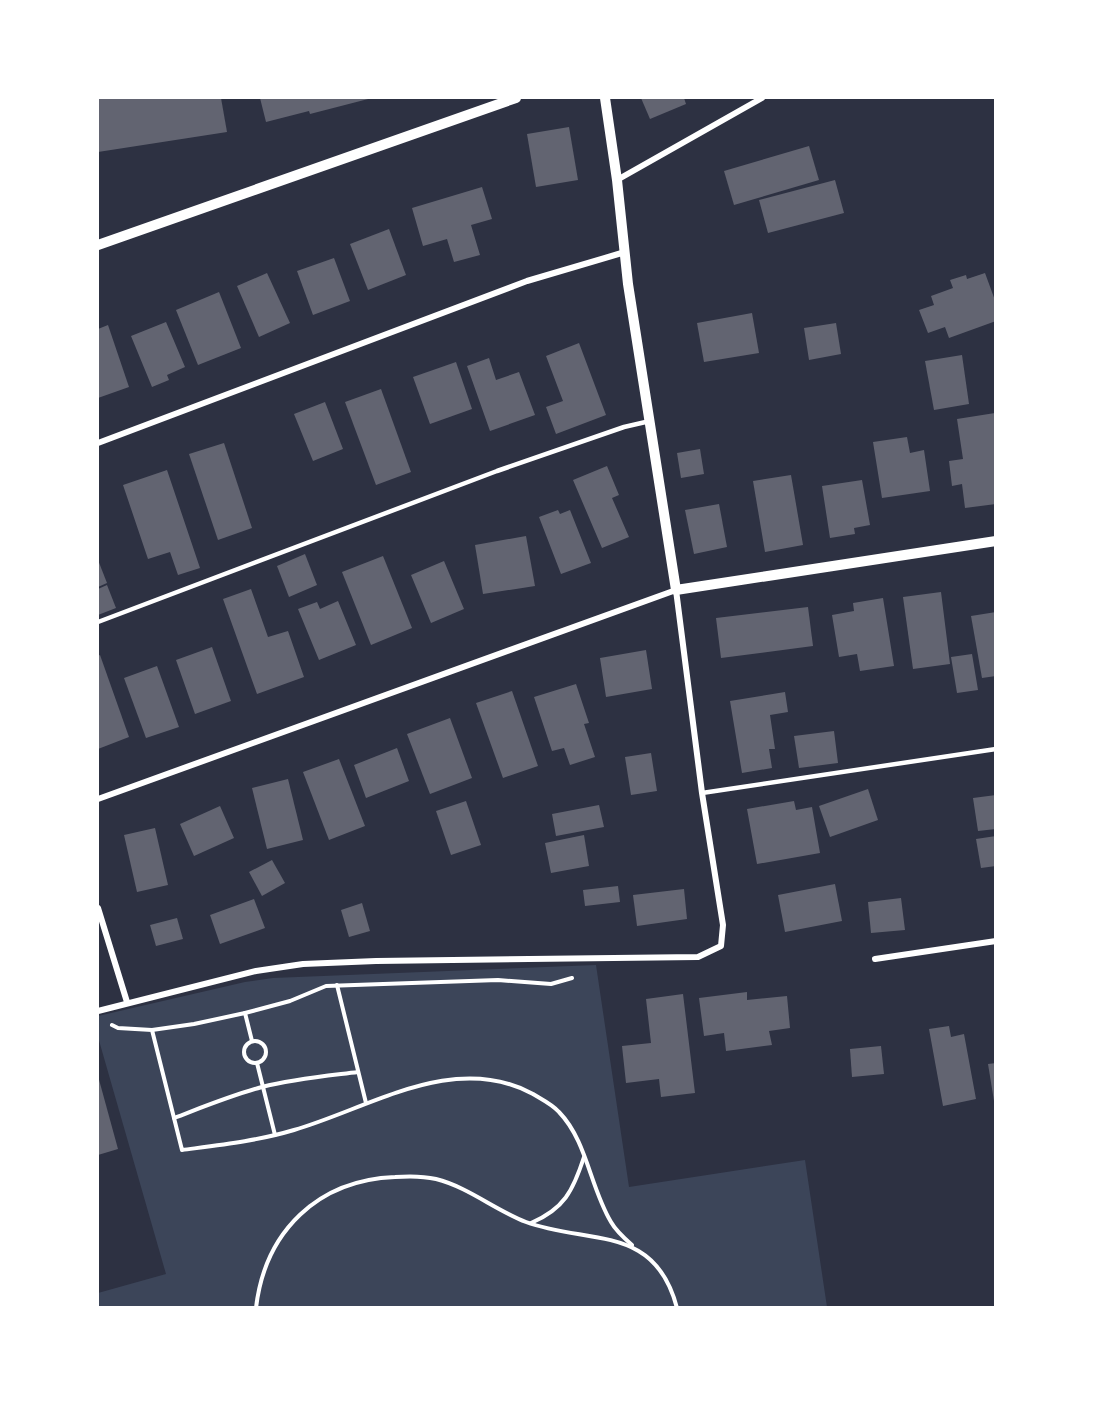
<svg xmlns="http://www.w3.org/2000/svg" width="1093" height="1405" font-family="Barlow,sans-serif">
<rect width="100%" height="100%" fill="#2d3142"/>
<!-- green -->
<polygon fill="#3c4559" points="596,965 629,1187 805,1160 827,1307 98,1308 98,1293 166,1274 98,1037 98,1016 245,982 273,978"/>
<!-- building -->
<g fill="#626471">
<polygon points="98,98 221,98 227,132 98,152"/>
<polygon points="260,98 372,98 310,114 309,111 266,122"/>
<polygon points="641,98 684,98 686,104 650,119"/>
<polygon points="569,127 578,180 536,187 527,134"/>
<polygon points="809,146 819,180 734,205 724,171"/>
<polygon points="835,180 844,213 768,233 759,200"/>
<polygon points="482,187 492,219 471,225 480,255 454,262 447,239 423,246 412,208"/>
<polygon points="389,229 406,275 368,290 350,244"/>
<polygon points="334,258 350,301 313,315 297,271"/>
<polygon points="267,273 290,323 259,337 237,286"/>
<polygon points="985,273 996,303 996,321 949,338 945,327 928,333 919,310 934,305 931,296 953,288 950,280 966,275 967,279"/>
<polygon points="219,292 241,348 198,365 176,310"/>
<polygon points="752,313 759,353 704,362 697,323"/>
<polygon points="166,322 185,367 167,375 169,380 152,387 131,336"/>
<polygon points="836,323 841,354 809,360 804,328"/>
<polygon points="108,325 129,387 98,398 98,329"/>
<polygon points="579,343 606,415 556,434 546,407 563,401 546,356"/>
<polygon points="962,355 969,404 934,410 925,361"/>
<polygon points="489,358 496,380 519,372 535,415 490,431 467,366"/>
<polygon points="456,362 472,409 430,424 413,377"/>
<polygon points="381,389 411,472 376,485 345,402"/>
<polygon points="325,402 343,449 313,461 294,414"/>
<polygon points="995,413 996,504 965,508 962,484 952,486 949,461 963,459 957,419"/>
<polygon points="907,437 910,453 924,450 930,491 882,498 873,442"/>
<polygon points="224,443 252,528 218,540 189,454"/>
<polygon points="700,449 704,474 681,478 677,453"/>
<polygon points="607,466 619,495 612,498 629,537 602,548 573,480"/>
<polygon points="167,470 200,568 178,575 170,552 148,559 123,485"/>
<polygon points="791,475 803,545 765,552 753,481"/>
<polygon points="862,480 870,525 854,528 855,534 830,538 822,486"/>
<polygon points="719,504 727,547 694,554 685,510"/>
<polygon points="558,510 560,514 570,510 591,563 561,574 539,517"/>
<polygon points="526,536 535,586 483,594 475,545"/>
<polygon points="305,554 317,585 289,597 277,566"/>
<polygon points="383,556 412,628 371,645 342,572"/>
<polygon points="98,560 107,583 98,587"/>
<polygon points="444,561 464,609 431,623 411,575"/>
<polygon points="107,585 116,608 98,615 98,589"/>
<polygon points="251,589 268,637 288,631 304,677 257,694 223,599"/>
<polygon points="941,592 950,664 913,669 903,597"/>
<polygon points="883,598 894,666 860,671 857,654 839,657 832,615 854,611 853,603"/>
<polygon points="338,601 356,645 319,660 298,609 317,602 320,609"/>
<polygon points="808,607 813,646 721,658 716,618"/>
<polygon points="996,612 996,676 982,678 971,616"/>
<polygon points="212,647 231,701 195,714 176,660"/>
<polygon points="646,650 652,689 606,697 600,658"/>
<polygon points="972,654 978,690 957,693 951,657"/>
<polygon points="100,655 129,737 98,749 98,656"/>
<polygon points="157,666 179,727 146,738 124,678"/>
<polygon points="576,684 589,723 584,724 595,757 570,765 564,748 552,751 534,697"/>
<polygon points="512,691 538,766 503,778 476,703"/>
<polygon points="785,692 788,712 770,715 775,749 769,749 772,768 742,773 730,701"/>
<polygon points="450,718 472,778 430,794 407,734"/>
<polygon points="834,731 838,763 799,768 794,736"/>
<polygon points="397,748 409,781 366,798 354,765"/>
<polygon points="651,753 657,791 631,795 625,757"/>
<polygon points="339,759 365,826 329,840 303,772"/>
<polygon points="288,779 303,840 267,849 252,788"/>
<polygon points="868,789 878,820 830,837 819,806"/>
<polygon points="996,795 996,829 978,831 973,798"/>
<polygon points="466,801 481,845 451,855 436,811"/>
<polygon points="794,801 796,810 812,807 820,853 757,864 747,809"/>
<polygon points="599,805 604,827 556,836 552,814"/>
<polygon points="220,806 234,838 194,856 180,824"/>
<polygon points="155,828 168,885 137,892 124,835"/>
<polygon points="584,835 589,866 551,873 545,843"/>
<polygon points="996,836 996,866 981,868 976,839"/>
<polygon points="272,860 285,883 262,896 249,872"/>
<polygon points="835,884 842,921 785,932 778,895"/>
<polygon points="618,886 620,902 585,906 583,890"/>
<polygon points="684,889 687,919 637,926 633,895"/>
<polygon points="901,898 905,930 871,933 868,902"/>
<polygon points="254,899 265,928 220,944 210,915"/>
<polygon points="362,903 370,931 349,937 341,910"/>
<polygon points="177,918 183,939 156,946 150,925"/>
<polygon points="747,992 747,1000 787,996 790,1028 769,1031 772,1045 726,1051 724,1033 704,1036 699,998"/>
<polygon points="683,994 695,1093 661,1097 659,1079 626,1083 622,1046 651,1043 646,999"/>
<polygon points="949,1026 951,1037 964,1034 976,1099 943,1106 929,1029"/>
<polygon points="881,1046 884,1074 852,1077 850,1049"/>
<polygon points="996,1063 996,1101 994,1101 988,1064"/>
<polygon points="98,1076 118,1149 98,1155"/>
</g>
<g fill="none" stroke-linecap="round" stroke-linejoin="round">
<!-- path -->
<g stroke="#fff" stroke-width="4">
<polyline points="337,985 366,1103"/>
<polyline points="245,1013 252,1041"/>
<path d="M112,1025L118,1028L152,1030L182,1150C220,1145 257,1141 294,1130C370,1108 454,1051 533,1094C541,1099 552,1104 559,1112C587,1141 590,1187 611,1222C616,1231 624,1238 632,1245"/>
<polyline points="152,1030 194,1024 245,1013 290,1001 326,986 498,980 551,984 572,978"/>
<circle cx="255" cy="1052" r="11"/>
<polyline points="257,1063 275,1135"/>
<path d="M174,1118C203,1107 232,1095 262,1087C293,1079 326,1076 358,1072"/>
<path d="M531,1223C564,1209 573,1191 584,1157"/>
<path d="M256,1308C265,1231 318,1180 395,1177C408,1176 423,1176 436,1179C468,1187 495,1210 526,1222C588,1245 655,1223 677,1308"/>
</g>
<!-- service -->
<g stroke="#fff" stroke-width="4.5">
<polyline points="98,622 497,471 624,427 650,421"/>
<polyline points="702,793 996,749"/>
</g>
<!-- minor -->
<g stroke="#fff" stroke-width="6">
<polyline points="617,180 762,98"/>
<polyline points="98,443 527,281 625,252"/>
<polyline points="98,799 676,590 702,793 723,925 721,946 698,957 376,961 303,964 256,971 98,1011"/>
<polyline points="98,908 127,1002"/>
<polyline points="875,959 996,941"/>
</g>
<!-- tertiary -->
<g stroke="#fff" stroke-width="10">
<polyline points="605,98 617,180 628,284 676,590 996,541"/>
<polyline points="98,245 516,98"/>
</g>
</g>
<!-- border -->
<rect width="1093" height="1405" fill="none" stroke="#ffffff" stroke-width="198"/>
</svg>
